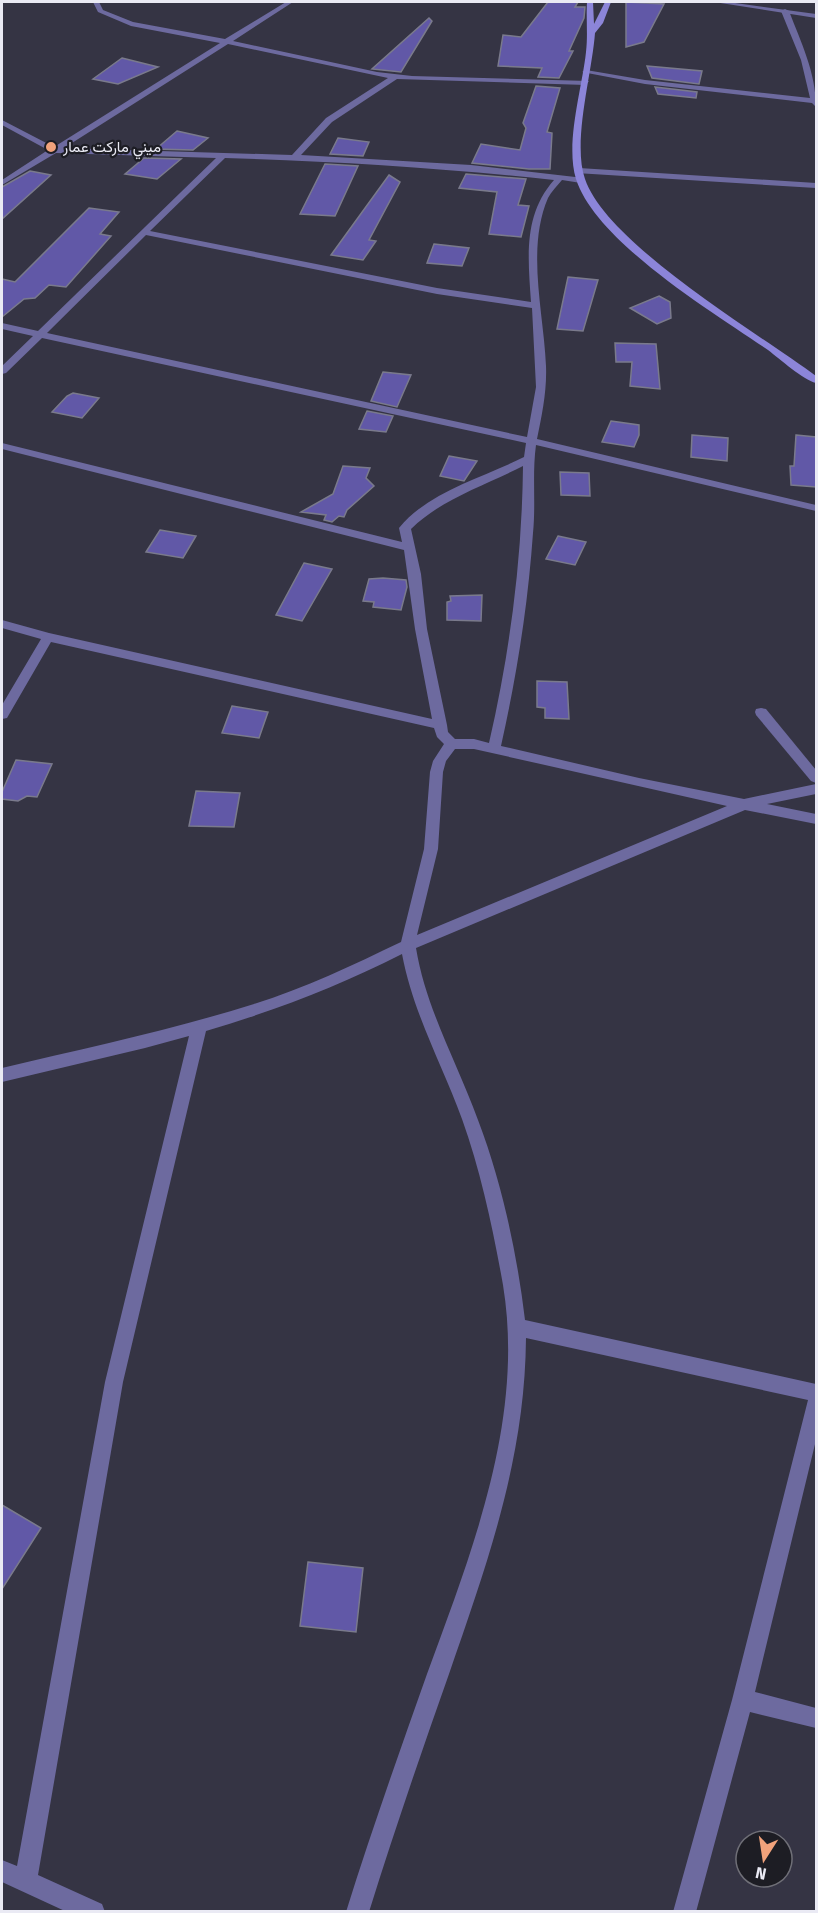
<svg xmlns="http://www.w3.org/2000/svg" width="818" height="1913" font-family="'Fira Sans',Vazirmatn,sans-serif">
<rect width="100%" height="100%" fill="#353444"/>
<!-- building -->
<g fill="#6158a7" stroke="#7a7a8c" stroke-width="1.5">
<polygon points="548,2 578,2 575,7 585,7 584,18 569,51 573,51 559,78 538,77 542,68 498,66 503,35 521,37"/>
<polygon points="626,2 664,4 644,42 626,47"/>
<polygon points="429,18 432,21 401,72 372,69"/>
<polygon points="122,58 158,67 118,84 93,79"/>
<polygon points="647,66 702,71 699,84 652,78"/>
<polygon points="536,86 560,88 547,132 552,133 550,169 529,169 472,163 481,144 520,150 526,128 523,123"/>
<polygon points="655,87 697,92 696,98 658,94"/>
<polygon points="177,131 208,138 193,150 156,149"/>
<polygon points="338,138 369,142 363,156 330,154"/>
<polygon points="144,158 181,159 157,179 125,174"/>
<polygon points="325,164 358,166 335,216 300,214"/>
<polygon points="30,171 51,175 2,219 2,187"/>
<polygon points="466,174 526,179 518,205 529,206 521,237 489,234 497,192 459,188"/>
<polygon points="389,175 400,182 369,240 376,241 363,260 331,255"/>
<polygon points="89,208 119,212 100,234 111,236 66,287 49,285 35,298 24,299 2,317 2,279 15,282"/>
<polygon points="434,244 469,248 462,266 427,263"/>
<polygon points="568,277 598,280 583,331 557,329"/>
<polygon points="659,296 670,302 671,318 657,324 630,308"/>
<polygon points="615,343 656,344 660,389 630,386 632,362 616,362"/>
<polygon points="383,372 411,375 397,407 371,401"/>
<polygon points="73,393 99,398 82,418 52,412 67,396"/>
<polygon points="367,411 393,416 386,432 359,429"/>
<polygon points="611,421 639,425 639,435 634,447 602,442"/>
<polygon points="692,435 728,438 727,461 691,457"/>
<polygon points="796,435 816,437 816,487 791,485 790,466 794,466"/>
<polygon points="449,456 477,461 464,481 440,476"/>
<polygon points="343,466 370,468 366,478 374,486 347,510 344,517 339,516 332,522 324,520 326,515 301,512 333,494"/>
<polygon points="560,472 589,473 590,496 561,495"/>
<polygon points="160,530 196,536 183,558 146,552"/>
<polygon points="558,536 586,542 575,565 546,559"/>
<polygon points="304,563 332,569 302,621 276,615"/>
<polygon points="383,578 406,580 407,587 401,610 373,607 374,602 363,601 369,579"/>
<polygon points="482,595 481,621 447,620 447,602 451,601 450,596"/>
<polygon points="537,681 567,682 569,719 545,718 545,708 537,707"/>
<polygon points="232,706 268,712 259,738 222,733"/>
<polygon points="16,760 52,764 37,797 27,796 18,801 2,799 2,792"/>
<polygon points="196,791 240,793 234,827 189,826"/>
<polygon points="2,1505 41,1528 2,1589"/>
<polygon points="308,1562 363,1568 356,1632 300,1626"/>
</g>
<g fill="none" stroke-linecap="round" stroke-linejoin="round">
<!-- minor -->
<g fill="#6d6a9f" fill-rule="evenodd">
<path d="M93,2H99L103,10L133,22L225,39L286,2H293L233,41L377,72L412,76L589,81L586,85L397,79L332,122L301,155L471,165L584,178V182L581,183L562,180C557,186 551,192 548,198C526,249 544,314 546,366C547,391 542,415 537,439L816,505V511L536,445C532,474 536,504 533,533C528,604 517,675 501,746L639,778L744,799L816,784V794L767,804L816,814V824L745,810L416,948C426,1009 457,1062 478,1120C502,1183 517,1253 525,1320L816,1384V1440L755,1692L816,1708V1728L750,1712L696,1912H673L732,1700L808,1400L526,1338C525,1459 488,1561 449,1674C421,1753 394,1832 369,1912H346C371,1832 399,1753 427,1674C472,1551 525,1419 503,1285C493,1229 481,1172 462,1119C442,1064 413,1013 402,954C339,986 274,1011 206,1031L123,1382L38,1875L102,1904L105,1912H67L2,1882V1860L17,1866L105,1382L189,1036L145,1048L2,1082V1068C86,1048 171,1030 254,1004C305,988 353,965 401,942L424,849L430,772L433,761L444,744L437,737L434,728L51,642L7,718L2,719V705L41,639L2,628V620L49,633L432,719L415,629L404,550L2,449V443L402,542L399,528C429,491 483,478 524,457L526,443L42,338L6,373L2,374V366L33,336L2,329V323L38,331L216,158L56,153L2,185V180L48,150L2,125V120L54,147L220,43L131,26L98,12ZM228,44L388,78L326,118L292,155L64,148ZM225,158C335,161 444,168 554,180C523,215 528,258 531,302L437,288L150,231ZM146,235L437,294L532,308L536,387L527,437L47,333ZM523,466C522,560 510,652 489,743L474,739H455L448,732L447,725L427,629L421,574L411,529C443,498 484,486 523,466ZM455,749H474L727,806L417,935L438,849L443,772L446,761Z"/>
<path d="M785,9L789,11C801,42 816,73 816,107L812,103L645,84L582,72L586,70L645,80L810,98L801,60L781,11Z"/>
<polygon points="579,168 816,183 816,188 576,173 576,169"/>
<polygon points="761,708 766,709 816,770 816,783 811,781 756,715 755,712 756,709"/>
</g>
<!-- tertiary -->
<polygon fill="#6d6a9f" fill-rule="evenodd" points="714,2 728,2 816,14 816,18"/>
<!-- secondary -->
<path fill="#8c85d9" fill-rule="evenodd" d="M587,2H593L594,24L605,2H611L603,23L595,33C592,74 572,142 585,179C607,244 758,333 816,376V383C803,380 780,359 768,350C714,313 596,242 576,179C565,143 582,89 586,52C588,35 586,19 587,2Z"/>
</g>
<!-- markers -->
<circle fill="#f1a27b" stroke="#1d1d24" stroke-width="2" cx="51" cy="147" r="6"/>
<g text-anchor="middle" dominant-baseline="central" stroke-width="4.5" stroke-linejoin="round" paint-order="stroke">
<!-- far-poi labels -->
<g font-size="15" fill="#eaeaf4" stroke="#1d1d24" text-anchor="start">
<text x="63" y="147">ميني ماركت عمار</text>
</g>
</g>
<!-- border -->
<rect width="818" height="1913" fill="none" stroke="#eaeaf4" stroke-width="6"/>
<!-- north arrow -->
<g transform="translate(764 1859) rotate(192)"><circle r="28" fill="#1d1d24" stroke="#6f6f77" stroke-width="1.5"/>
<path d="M0-4.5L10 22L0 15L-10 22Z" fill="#f1a27b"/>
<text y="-9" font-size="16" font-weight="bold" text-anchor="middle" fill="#eaeaf4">N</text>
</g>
</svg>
